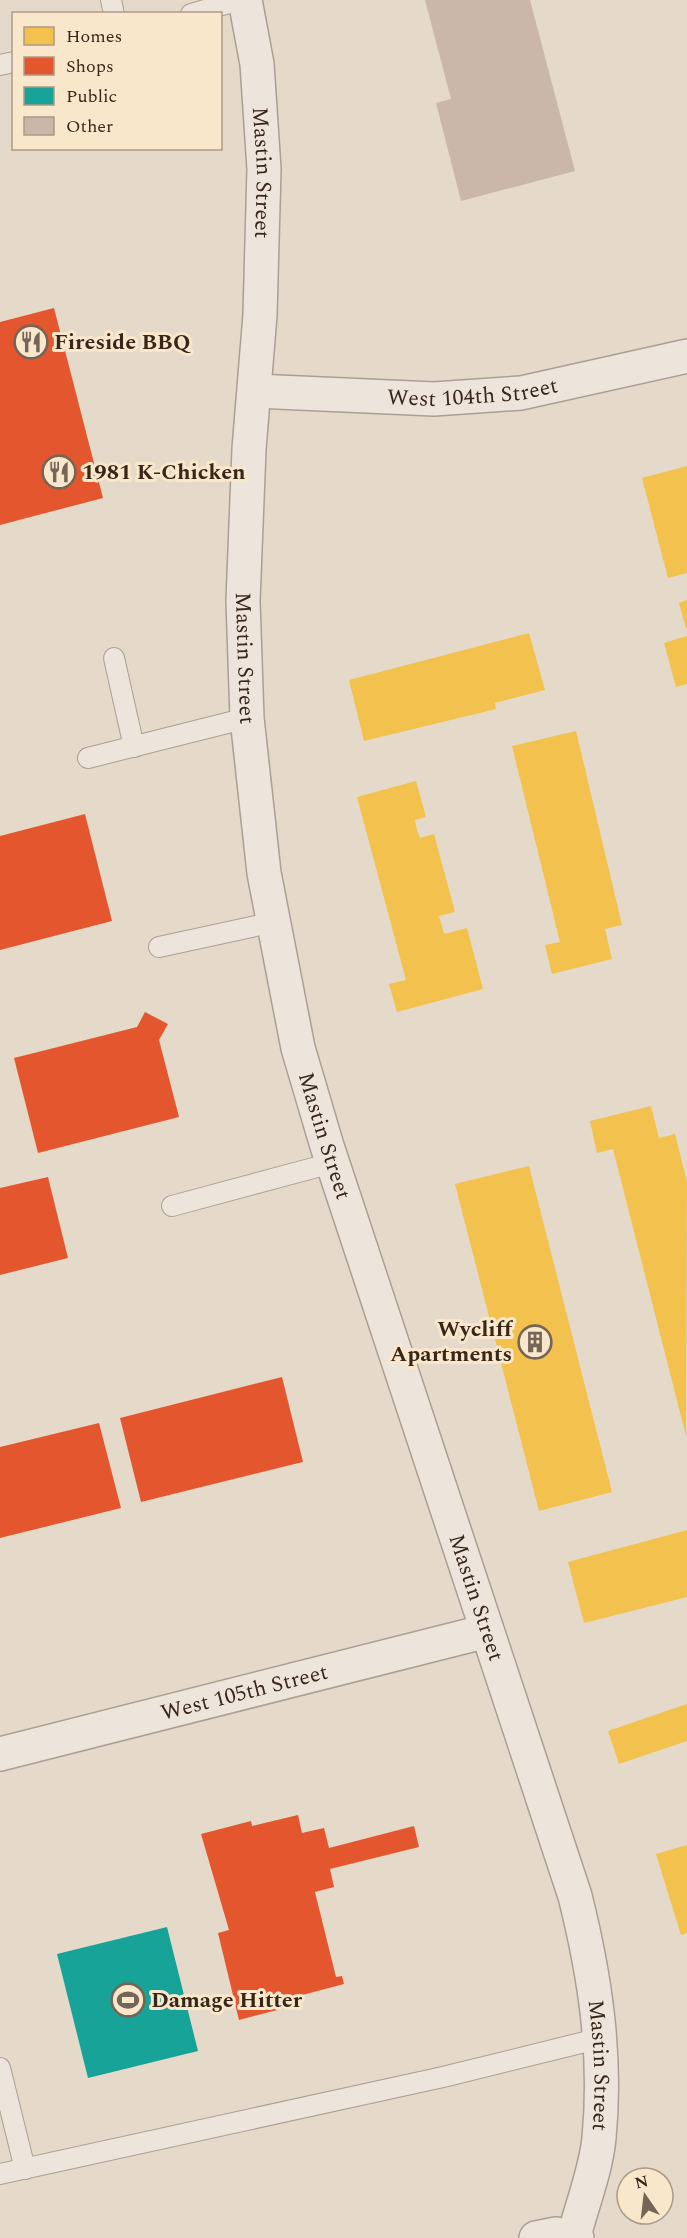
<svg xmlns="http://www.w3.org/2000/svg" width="687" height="2238" font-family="Spectral,serif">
<rect width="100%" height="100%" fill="#e5dac9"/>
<!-- homes -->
<g fill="#f2c14e">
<polygon points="687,466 687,573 668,578 642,478"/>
<polygon points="687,600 687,628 686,628 679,603"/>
<polygon points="529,633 545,690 495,703 496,709 364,741 349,680"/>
<polygon points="687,636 687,684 676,687 664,643"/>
<polygon points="576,731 622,925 605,929 612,959 552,974 545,945 560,942 512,746"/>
<polygon points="416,781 426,817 415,820 417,830 420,838 434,834 455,912 439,916 444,934 467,928 483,989 397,1012 389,984 406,980 357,797"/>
<polygon points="651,1106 659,1138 675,1134 687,1182 686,1436 613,1149 597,1153 590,1121"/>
<polygon points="529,1166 612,1492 539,1511 455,1184"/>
<polygon points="687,1530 687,1597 584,1623 568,1562"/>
<polygon points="687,1704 687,1741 619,1764 608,1731"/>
<polygon points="687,1845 687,1933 681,1935 656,1854"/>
</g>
<!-- shops -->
<g fill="#e4572e">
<polygon points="54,308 103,498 0,525 0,322"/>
<polygon points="85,814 112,921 0,950 0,836"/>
<polygon points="145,1012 168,1024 159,1040 179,1117 38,1153 14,1058 137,1027"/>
<polygon points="48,1177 68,1258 0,1275 0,1188"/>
<polygon points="282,1377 303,1462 141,1502 120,1418"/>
<polygon points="99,1423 121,1508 0,1538 0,1447"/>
<polygon points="298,1815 302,1833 324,1828 329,1848 414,1826 419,1847 330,1869 334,1887 315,1892 336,1977 342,1976 344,1984 291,1998 293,2006 239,2020 218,1933 229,1930 201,1834 251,1821 252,1826"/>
</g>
<!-- public -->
<polygon fill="#17a398" points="167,1927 198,2051 88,2078 57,1954"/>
<!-- building -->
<polygon fill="#cab7a9" points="425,0 530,0 575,171 461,201 436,103 451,99"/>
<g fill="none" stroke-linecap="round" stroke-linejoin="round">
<!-- lane casing -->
<g stroke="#aa9f93" stroke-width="22">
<g id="lane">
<polyline points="111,0 114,14"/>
<polyline points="191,14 240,0"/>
<polyline points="0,65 14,62"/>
<polyline points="114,658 134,747"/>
<polyline points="88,758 247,718"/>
<polyline points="159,947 274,922"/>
<polyline points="172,1206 332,1163"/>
<polyline points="0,2068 25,2169"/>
<polyline points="0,2174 443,2077 601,2038"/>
</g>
</g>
<!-- street casing -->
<g stroke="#aa9f93" stroke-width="36">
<g id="street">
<path id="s1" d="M245,0L257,64L264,169L260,315L249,449L243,601L247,718L264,873L298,1048L327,1146L575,1896C595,1976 607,2055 599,2138C596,2170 582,2205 574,2236"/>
<path id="s2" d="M255,391L434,399L521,393L687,356"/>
<path id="s3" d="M0,1754L487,1631"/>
<polyline points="536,2238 556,2234 577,2238"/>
</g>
</g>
<!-- lane -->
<use href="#lane" stroke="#ede5db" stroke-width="20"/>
<!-- street -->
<use href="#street" stroke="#ede5db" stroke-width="33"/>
</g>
<!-- icons -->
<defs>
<g id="restaurant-ring" transform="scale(1.725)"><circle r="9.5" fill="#f9e7cc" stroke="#756557" stroke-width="1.5"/><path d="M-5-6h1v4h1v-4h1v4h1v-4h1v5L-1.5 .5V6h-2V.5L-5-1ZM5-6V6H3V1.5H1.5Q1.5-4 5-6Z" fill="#756557"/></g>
<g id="building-ring" transform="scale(1.725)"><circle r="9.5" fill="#f9e7cc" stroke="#756557" stroke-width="1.5"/><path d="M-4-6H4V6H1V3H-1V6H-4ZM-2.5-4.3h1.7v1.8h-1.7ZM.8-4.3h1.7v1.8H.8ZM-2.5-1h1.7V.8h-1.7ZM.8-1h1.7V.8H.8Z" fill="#756557"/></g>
<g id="stadium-ring" transform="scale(1.725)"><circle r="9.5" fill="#f9e7cc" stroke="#756557" stroke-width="1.5"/><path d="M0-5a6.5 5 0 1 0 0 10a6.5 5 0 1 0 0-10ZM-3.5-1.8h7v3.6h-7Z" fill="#756557"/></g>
</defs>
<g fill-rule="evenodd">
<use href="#restaurant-ring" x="31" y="342"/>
<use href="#restaurant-ring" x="59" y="472"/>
<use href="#building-ring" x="535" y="1342"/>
<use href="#stadium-ring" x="128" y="2000"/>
</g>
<g text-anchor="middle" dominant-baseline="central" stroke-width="6" stroke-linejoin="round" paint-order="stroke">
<!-- street labels -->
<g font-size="22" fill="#39261a" stroke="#f9e7cc">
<text stroke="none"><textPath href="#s1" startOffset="174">Mastin Street</textPath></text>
<text stroke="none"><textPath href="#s2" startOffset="218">West 104th Street</textPath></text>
<text stroke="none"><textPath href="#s1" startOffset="660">Mastin Street</textPath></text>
<text stroke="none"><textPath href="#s1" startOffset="1146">Mastin Street</textPath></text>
<text stroke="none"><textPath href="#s1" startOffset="1632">Mastin Street</textPath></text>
<text stroke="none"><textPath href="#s3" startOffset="252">West 105th Street</textPath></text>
<text stroke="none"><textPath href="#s1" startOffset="2118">Mastin Street</textPath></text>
</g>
<!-- poi labels -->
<g font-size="22" font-weight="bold" fill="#39261a" stroke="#f9e7cc" text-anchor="start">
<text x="54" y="342">Fireside BBQ</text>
<text x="82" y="472">1981 K-Chicken</text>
<text x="512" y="1329" text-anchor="end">Wycliff<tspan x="512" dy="25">Apartments</tspan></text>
<text x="151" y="2000">Damage Hitter</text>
</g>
</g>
<!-- legend -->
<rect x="12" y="12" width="210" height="138" fill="#f9e7cc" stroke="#ac9a85" stroke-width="1.5"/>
<rect x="24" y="27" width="30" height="18" fill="#f2c14e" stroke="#ac9a85" stroke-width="1.5"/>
<text x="66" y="42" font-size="18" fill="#39261a">Homes</text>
<rect x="24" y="57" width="30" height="18" fill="#e4572e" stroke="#ac9a85" stroke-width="1.5"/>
<text x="66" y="72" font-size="18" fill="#39261a">Shops</text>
<rect x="24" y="87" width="30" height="18" fill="#17a398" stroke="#ac9a85" stroke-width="1.5"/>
<text x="66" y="102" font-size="18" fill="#39261a">Public</text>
<rect x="24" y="117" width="30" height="18" fill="#cab7a9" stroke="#ac9a85" stroke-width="1.5"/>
<text x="66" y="132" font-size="18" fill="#39261a">Other</text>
<!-- north arrow -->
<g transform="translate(645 2196) rotate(346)"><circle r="28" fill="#f9e7cc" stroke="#ac9a85" stroke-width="1.5"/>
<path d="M0-4.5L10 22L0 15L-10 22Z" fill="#756557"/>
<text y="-9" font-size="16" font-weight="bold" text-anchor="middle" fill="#39261a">N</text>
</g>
</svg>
